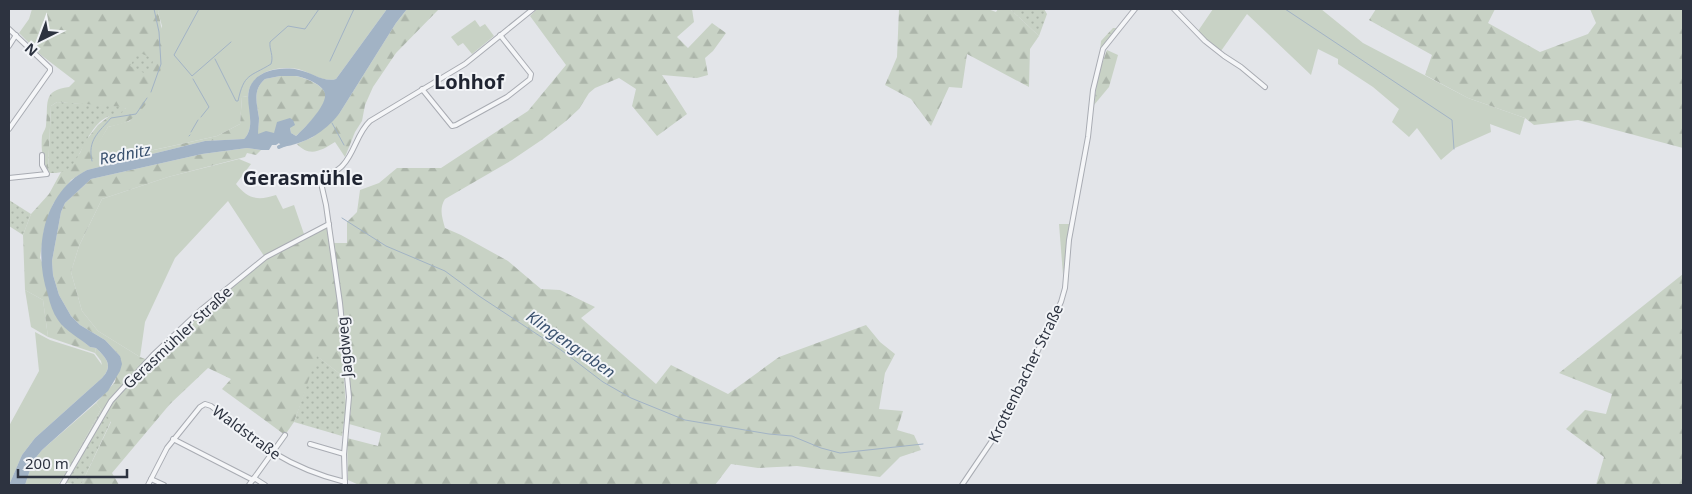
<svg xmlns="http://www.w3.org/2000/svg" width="1692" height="494" font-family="'Noto Sans',sans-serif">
<defs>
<pattern id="forest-firs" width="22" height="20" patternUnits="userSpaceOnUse" patternTransform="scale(1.25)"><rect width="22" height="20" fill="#c8d2c5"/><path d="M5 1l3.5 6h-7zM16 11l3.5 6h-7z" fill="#acb5aa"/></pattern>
<pattern id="park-dots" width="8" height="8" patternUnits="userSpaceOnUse" patternTransform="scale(1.25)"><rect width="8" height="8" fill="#c8d2c5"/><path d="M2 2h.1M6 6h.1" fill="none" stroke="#acb5aa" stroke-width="1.8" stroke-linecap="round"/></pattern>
</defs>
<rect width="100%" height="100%" fill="#e3e5e9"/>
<!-- grass -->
<g fill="#c8d2c5">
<path d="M160,9H387L336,79C323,83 310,72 298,69C277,65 250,72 248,96L242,97L240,124L217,136L99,162L94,150L108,127L130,121L162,26L158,12Z"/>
<polygon points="1213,9 1321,9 1363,43 1468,98 1525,118 1520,135 1490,124 1491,132 1455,148 1441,160 1417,128 1409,137 1392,122 1399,109 1373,87 1338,64 1338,59 1318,49 1311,75 1247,14 1221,51 1206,41 1198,31"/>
<polygon points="475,20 480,27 485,24 494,36 472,54 463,43 458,46 451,37"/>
<path d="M239,159L251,164L236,184C248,199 258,201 276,195L283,209L294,205L304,234L264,256L228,201L175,258L145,322L140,357L98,331L82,311L71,272L79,246L102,199L168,177Z"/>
<polygon points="1059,224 1070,224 1063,275"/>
<polygon points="25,290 43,300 48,337 31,327"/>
<path d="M35,332L50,340L94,354L102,365L101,361L95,353L96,348C106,358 114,365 102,378L35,438L22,455L9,485V426L39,371Z"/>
<polygon points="96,403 101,409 80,448 58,485 25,485 33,461 42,450"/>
</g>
<!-- forest -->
<g fill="url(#forest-firs)">
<path d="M32,9H160L158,12C168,48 164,96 130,120C125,124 115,125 108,127L95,150L100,162L217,136L240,124L242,97L248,96C250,109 254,130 244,139L205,141L87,170L71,180L53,204L44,230L40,258L78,337L90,347L96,348L95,353L48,337L43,300L25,290L23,235L31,214L49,194L61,172L67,169L80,153L84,143L98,125L112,114L126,108L57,102L51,106L48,170C42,160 41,148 42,136C43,132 46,129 46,125C49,105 41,90 69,87L75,81L41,55L19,33L29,19Z"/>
<path d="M407,9H439L396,53L373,87L365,105L362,121L355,132L345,157L335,142C322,150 310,158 297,144L313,137L339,114L396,23Z"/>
<path d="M537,9H692L694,22L677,37L688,48L712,23L726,33L713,51L705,58L708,75L697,78L662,75L687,114L657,136L632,106L636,89L619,78L595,88L589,93L579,109L566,121L543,139L512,160L445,199C439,209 442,217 445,228L461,235L508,261L541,289L560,290L595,307L581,318L656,384L671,365L728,394L779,357L866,325L880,342L895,354L885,373L879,409L903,411L897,430L914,435L921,450L900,457L880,477L797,466L758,468L731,464L715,485H658L656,484L655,485H359L348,480L347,438L378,446L381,433L349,424L351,409L344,377L318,357L294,422L285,435L222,389L231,379L208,368L170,404L112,473L119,485H81L111,422L96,403L115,382L120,356L105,340L80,325L71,316L59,295L53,275L52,261L61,212L65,203L91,179L202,154L247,148L261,150L256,155L247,153L245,157L168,177L102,199L79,246L71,272L82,311L98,331L140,357L150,361L205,308L264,256L304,234L328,225L332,243H347V222L357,212L360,190L379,183L397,168H441L528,111L566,65L530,16Z"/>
<polygon points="899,9 988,9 996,12 998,9 1010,9 1039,36 1030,49 1029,87 967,54 962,88 949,87 931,126 911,99 885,85 897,57"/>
<polygon points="1376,9 1495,9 1488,23 1540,52 1588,34 1596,23 1590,9 1683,9 1683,148 1578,120 1534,125 1525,118 1468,98 1425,75 1432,55 1369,20"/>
<polygon points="1113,28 1118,28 1104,47 1099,61 1101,41"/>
<polygon points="1107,50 1118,55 1109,87 1094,105 1098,75"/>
<path d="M280,76C285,76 290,76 295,76C304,77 326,86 326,96C326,107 304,129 296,136L291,133L290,128L274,133L257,135C258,129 259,123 259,118C257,104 252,90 265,79Z"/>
<polygon points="1683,274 1683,485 1596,485 1604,457 1566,429 1585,410 1606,414 1612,394 1559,373"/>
</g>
<!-- park -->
<g fill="url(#park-dots)">
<polygon points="1010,9 1044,9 1047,14 1039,36"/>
<polygon points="138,52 154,59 148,75 130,66"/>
<path d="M57,102L126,107L121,114C85,114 85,165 62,172C58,173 54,173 50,173L48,170L51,106Z"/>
<polygon points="9,200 31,214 23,235 9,226"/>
<polygon points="317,356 344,377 346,407 342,436 294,422"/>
<polygon points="101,409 111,421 81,485 59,482 80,448"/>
</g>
<!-- water -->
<path fill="#a2b3c5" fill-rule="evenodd" d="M387,9H407L396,23L339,114C325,132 305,144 282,147L279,143L276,145H272L269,150H261L247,148L202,154L91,179L65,203L61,212L52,261L53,275L59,295L71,316L80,325L105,340L120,356L122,364L120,371L108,391L42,450L33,461L25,485H9L22,455L35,438L102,378C114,365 106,358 96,348L90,347C80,338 65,331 58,320C53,313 50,304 48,295C35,257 40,209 71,181C76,176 82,173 87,170L205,141L244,139C257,126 245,105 249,90C254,70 282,66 299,70C311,72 324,83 336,79ZM280,76C285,76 291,76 296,76C304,77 324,85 325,94C327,105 304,129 296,136L291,133L290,128L295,125L293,120L290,118L277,122L274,133L266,131L258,134C258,129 259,123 259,118C257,104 252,90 265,79Z"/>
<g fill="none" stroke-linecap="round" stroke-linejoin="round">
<!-- stream -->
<g stroke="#a2b3c5" stroke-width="1">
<polyline points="199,9 174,55 192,76 231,42"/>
<polyline points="1285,9 1452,120 1454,149"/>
<path d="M215,59L236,101H238C244,73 250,77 271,64C274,56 269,49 270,42L288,26L305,29L319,9"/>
<polyline points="330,61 354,9"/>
<polyline points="193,79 209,107 201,117"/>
<polyline points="151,92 161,64 159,32 154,9"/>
<polyline points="332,123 344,145"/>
<polyline points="191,132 198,120"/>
<polyline points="189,136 190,135"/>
<path d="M92,161C87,140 99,132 111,118L136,114L147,98"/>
<polyline points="342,218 386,246 445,271 479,296 561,350 603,382 631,398 685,420 769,434 792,436 821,448 840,453 923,444"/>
</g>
<!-- canal -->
<polyline stroke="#a2b3c5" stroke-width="4" points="279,147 286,144"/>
<!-- minor casing -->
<g stroke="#a9acb3" stroke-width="6">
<g id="minor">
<polyline points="1174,9 1205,41 1224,56 1241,67 1265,87"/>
<polyline points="9,29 50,68 50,71 9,129"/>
<polyline points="9,46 16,35"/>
<polyline points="422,89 452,126 456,125 507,97 530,79 531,74 500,35"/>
<polyline points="9,178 47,174 42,165 42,155"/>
<polyline points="173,439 253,480"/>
<polyline points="310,444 344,454"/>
<polyline points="254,478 265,485"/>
<polyline points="151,479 164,485"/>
<polyline points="62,485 111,401 153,355 202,309 266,257 329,224"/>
<path d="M148,485L167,448L200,407L205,404L211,406C256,443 288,468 345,482"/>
<polyline points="249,485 285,435"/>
<path d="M345,485L344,454L349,397L340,303L326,205L321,183C326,176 337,172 343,165C355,152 357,133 370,121L465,64L533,9"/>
<polyline points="962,485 1002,426 1061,302 1065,288 1069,240 1088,137 1093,90 1103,49 1135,9"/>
</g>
</g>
<!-- minor -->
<use href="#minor" stroke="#f5f6f8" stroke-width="4"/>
</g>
<g text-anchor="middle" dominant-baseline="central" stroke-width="4" stroke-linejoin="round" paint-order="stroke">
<!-- street labels -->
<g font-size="15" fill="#2d3340" stroke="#f2f4f7">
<text transform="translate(177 337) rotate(-43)">Gerasmühler Straße</text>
<text transform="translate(344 347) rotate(-95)">Jagdweg</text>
<text transform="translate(1025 373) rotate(-64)">Krottenbacher Straße</text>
<text transform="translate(247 432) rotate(36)">Waldstraße</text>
</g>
<!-- water labels -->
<g font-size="16" font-style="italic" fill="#3b526f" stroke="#f2f4f7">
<text transform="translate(125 154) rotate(-11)">Rednitz</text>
<text transform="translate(571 344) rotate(35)">Klingengraben</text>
</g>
<!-- district labels -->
<g font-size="20" font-weight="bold" fill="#1f2431" stroke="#f2f4f7">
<text x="469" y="81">Lohhof</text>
<text x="303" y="177">Gerasmühle</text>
</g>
</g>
<!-- border -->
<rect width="1692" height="494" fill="none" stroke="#2d3340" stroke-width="20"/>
<!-- north arrow -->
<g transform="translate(40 40) rotate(222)" stroke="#f2f4f7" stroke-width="4" paint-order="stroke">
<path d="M0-4L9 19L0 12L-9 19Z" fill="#2d3340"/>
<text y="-8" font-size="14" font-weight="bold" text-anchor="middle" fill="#2d3340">N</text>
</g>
<!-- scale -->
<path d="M18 469v8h109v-8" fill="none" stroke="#2d3340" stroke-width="2.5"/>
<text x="25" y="469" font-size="15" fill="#2d3340" stroke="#f2f4f7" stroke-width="4" paint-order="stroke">200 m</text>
</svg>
